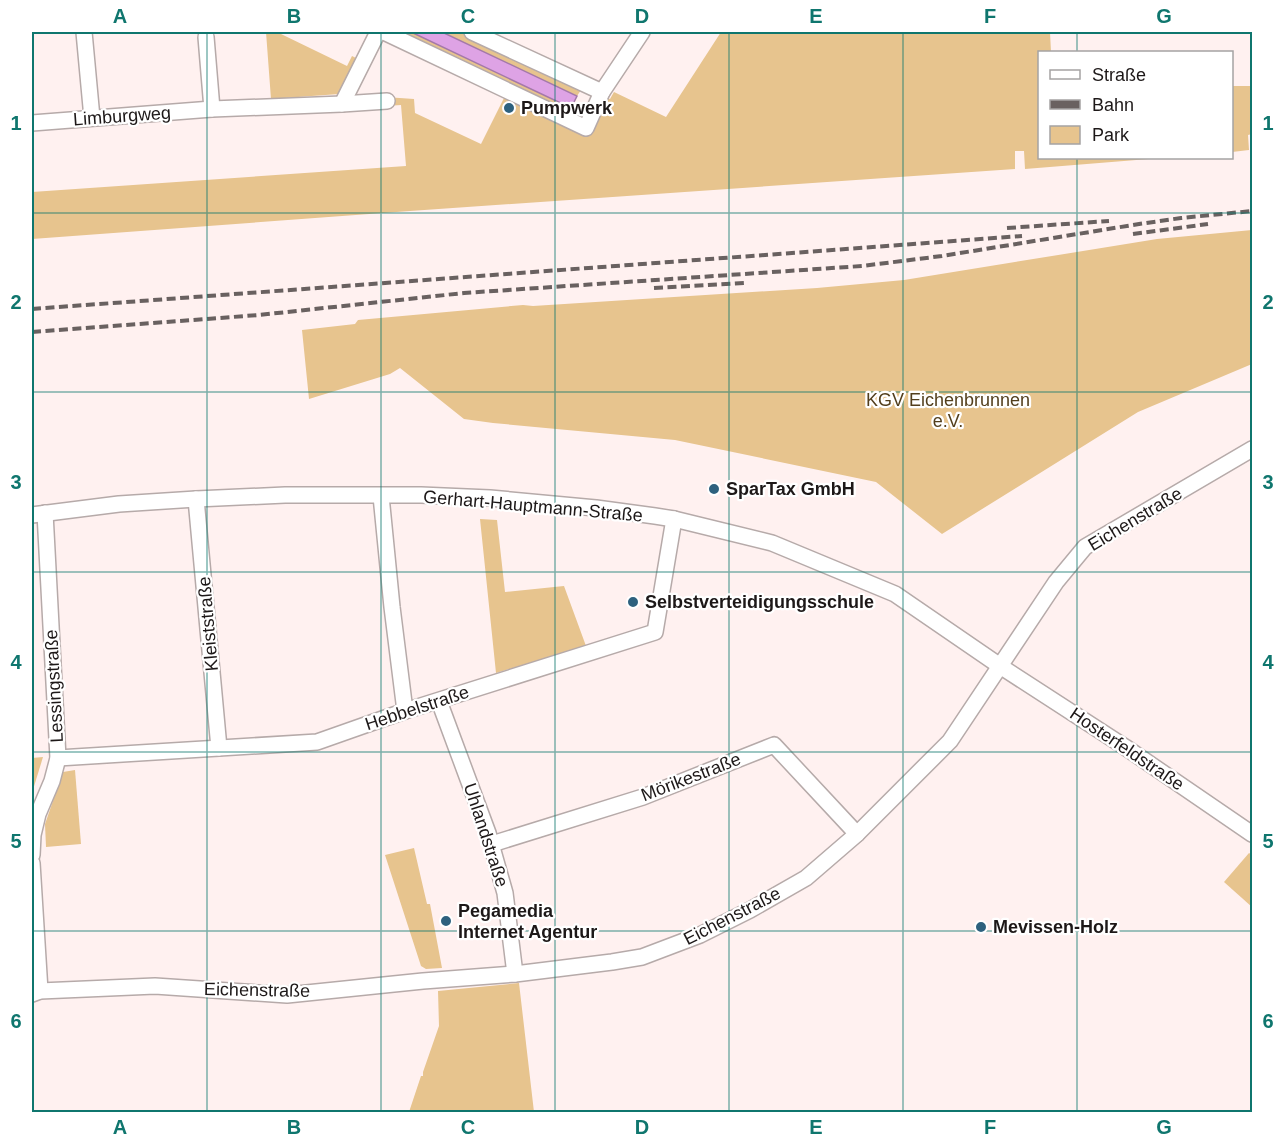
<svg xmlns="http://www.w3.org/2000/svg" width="1284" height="1144" font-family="Arial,sans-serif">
<rect width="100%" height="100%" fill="#fff1f0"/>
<!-- green -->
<g fill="#e7c48e">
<polygon points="266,32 282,32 281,34 347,66 352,56 356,58 339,94 271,99"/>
<polygon points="394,32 411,32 571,108 568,115"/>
<polygon points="442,32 459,32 581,90 577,96"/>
<polygon points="721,32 1050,32 1051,52 1040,52 1040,158 1161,158 1025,169 1024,151 1015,151 1015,169 410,211 32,239 32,192 406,166 401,105 386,106 385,97 414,99 415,113 481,144 505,96 586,135 605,97 610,99 614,92 666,117"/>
<polygon points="1232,86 1252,86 1252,134 1248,135 1249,150 1232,152"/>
<polygon points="1252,230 1252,364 1138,412 942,534 876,482 675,440 493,423 464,419 400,368 390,374 309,399 302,330 355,324 358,320 523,305 533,306 817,288 904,280 1157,239"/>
<polygon points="480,519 497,520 505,592 564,586 586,646 496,673"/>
<polygon points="43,757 32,793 32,758"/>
<polygon points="75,770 81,844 46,847 45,824 63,772"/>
<polygon points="414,848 427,904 430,904 442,968 426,969 421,966 385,855"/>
<polygon points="1249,853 1252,855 1252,907 1224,882"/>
<polygon points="519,983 534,1112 409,1112 421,1076 423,1076 423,1072 439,1026 438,991"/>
</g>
<!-- water -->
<polygon fill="#dea3e5" stroke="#a479a8" stroke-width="1.5" points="411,32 442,32 577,96 571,108"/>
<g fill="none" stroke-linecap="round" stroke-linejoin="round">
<!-- minor casing -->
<g stroke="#b6aaa9" stroke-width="18">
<g id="minor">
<polyline points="84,32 92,118"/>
<polyline points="384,32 586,128 602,92 642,32"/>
<polyline points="472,32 602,92"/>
<polyline points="206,37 212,109"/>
<polyline points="342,104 378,32"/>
<polyline points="32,123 212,109 342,104 387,101"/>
<polyline points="381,496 392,607 405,711"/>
<polyline points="196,499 219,748"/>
<polyline points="32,515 119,504 196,499 285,495 421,495 490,498 596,508 655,516 674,519 772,543 895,594 1000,666 1125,747 1252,834"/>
<polyline points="439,701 488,833 505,893 515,974"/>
<polyline points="58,758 317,742 405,711 655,632 674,519"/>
<polyline points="492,844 643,797 774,745 857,834"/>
<polyline points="32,855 33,835 38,814 52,781 58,758 45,513"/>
<polyline points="32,863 40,991"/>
<polyline points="32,994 40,991 155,986 287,995 423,981 515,974 612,962 642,957 700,935 750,910 806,878 857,834 950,741 1056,582 1085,547 1252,449"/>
</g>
</g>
<!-- minor -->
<use href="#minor" stroke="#fff" stroke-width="15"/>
<!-- rail -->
<g stroke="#696160" stroke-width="4" stroke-dasharray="9 4.5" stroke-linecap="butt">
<polyline points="1007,228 1109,221"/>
<polyline points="1133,234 1208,224"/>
<polyline points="654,288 744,283"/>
<polyline points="32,309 1022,236"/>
<polyline points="32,332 259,315 464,293 862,266 942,256 1139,224 1181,218 1252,211"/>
</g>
</g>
<!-- grid -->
<path fill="none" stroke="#0f766e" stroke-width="1.5" stroke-opacity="0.55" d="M207,32V1112M381,32V1112M555,32V1112M729,32V1112M903,32V1112M1077,32V52M1077,158V1112M32,213H1252M32,392H1252M32,572H1252M32,752H1252M32,931H1252"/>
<!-- markers -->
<g fill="#2e617e" stroke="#fff" stroke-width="2">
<circle cx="509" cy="108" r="6"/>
<circle cx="714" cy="489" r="6"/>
<circle cx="633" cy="602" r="6"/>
<circle cx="446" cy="921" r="6"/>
<circle cx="981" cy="927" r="6"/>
</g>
<g text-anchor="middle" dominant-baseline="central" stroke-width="4.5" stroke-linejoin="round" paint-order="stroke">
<!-- poi labels -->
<g font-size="18" font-weight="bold" fill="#1d1818" stroke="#fff" text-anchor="start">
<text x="521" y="108">Pumpwerk</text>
<text x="726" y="489">SparTax GmbH</text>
<text x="645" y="602">Selbstverteidigungsschule</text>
<text x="458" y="911">Pegamedia<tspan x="458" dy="21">Internet Agentur</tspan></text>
<text x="993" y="927">Mevissen-Holz</text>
</g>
<!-- street labels -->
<g font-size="18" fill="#1d1818" stroke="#fff">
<text transform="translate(122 116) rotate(-4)">Limburgweg</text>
<text transform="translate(533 506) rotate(5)">Gerhart-Hauptmann-Straße</text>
<text transform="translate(1135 519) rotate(-31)">Eichenstraße</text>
<text transform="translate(208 624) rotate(-95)">Kleiststraße</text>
<text transform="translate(54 686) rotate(-93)">Lessingstraße</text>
<text transform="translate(417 708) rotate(-18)">Hebbelstraße</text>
<text transform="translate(1127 749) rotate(34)">Hosterfeldstraße</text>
<text transform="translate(691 777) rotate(-21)">Mörikestraße</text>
<text transform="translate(486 835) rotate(72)">Uhlandstraße</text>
<text transform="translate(732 916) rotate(-27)">Eichenstraße</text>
<text transform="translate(257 990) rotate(1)">Eichenstraße</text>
</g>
<!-- park labels -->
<g font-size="18" fill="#533f1d" stroke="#fff">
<text x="948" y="400">KGV Eichenbrunnen<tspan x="948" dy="21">e.V.</tspan></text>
</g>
</g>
<!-- border -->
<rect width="1284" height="1144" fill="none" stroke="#ffffff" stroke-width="66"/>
<!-- legend -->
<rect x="1038" y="51" width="195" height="108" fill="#ffffff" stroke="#a5a3a3" stroke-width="1.5"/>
<rect x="1050" y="70" width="30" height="9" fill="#ffffff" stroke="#a5a3a3" stroke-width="1.5"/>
<text x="1092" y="81" font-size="18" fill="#1d1818">Straße</text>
<rect x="1050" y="100" width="30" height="9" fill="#696160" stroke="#a5a3a3" stroke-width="1.5"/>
<text x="1092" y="111" font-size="18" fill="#1d1818">Bahn</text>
<rect x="1050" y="126" width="30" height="18" fill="#e7c48e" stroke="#a5a3a3" stroke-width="1.5"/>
<text x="1092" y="141" font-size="18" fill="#1d1818">Park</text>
<rect x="33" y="33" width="1218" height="1078" fill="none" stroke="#0f766e" stroke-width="2"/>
<g font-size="20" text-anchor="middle" font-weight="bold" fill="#0f766e">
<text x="120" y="23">A</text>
<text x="294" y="23">B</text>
<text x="468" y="23">C</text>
<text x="642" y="23">D</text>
<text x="816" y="23">E</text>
<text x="990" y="23">F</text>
<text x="1164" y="23">G</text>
<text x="16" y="130">1</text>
<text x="1268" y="130">1</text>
<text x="16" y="309">2</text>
<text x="1268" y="309">2</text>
<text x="16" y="489">3</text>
<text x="1268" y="489">3</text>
<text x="16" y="669">4</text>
<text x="1268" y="669">4</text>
<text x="16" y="848">5</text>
<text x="1268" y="848">5</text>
<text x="16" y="1028">6</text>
<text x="1268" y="1028">6</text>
<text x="120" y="1134">A</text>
<text x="294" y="1134">B</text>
<text x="468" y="1134">C</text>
<text x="642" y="1134">D</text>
<text x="816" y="1134">E</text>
<text x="990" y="1134">F</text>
<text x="1164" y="1134">G</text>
</g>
</svg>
